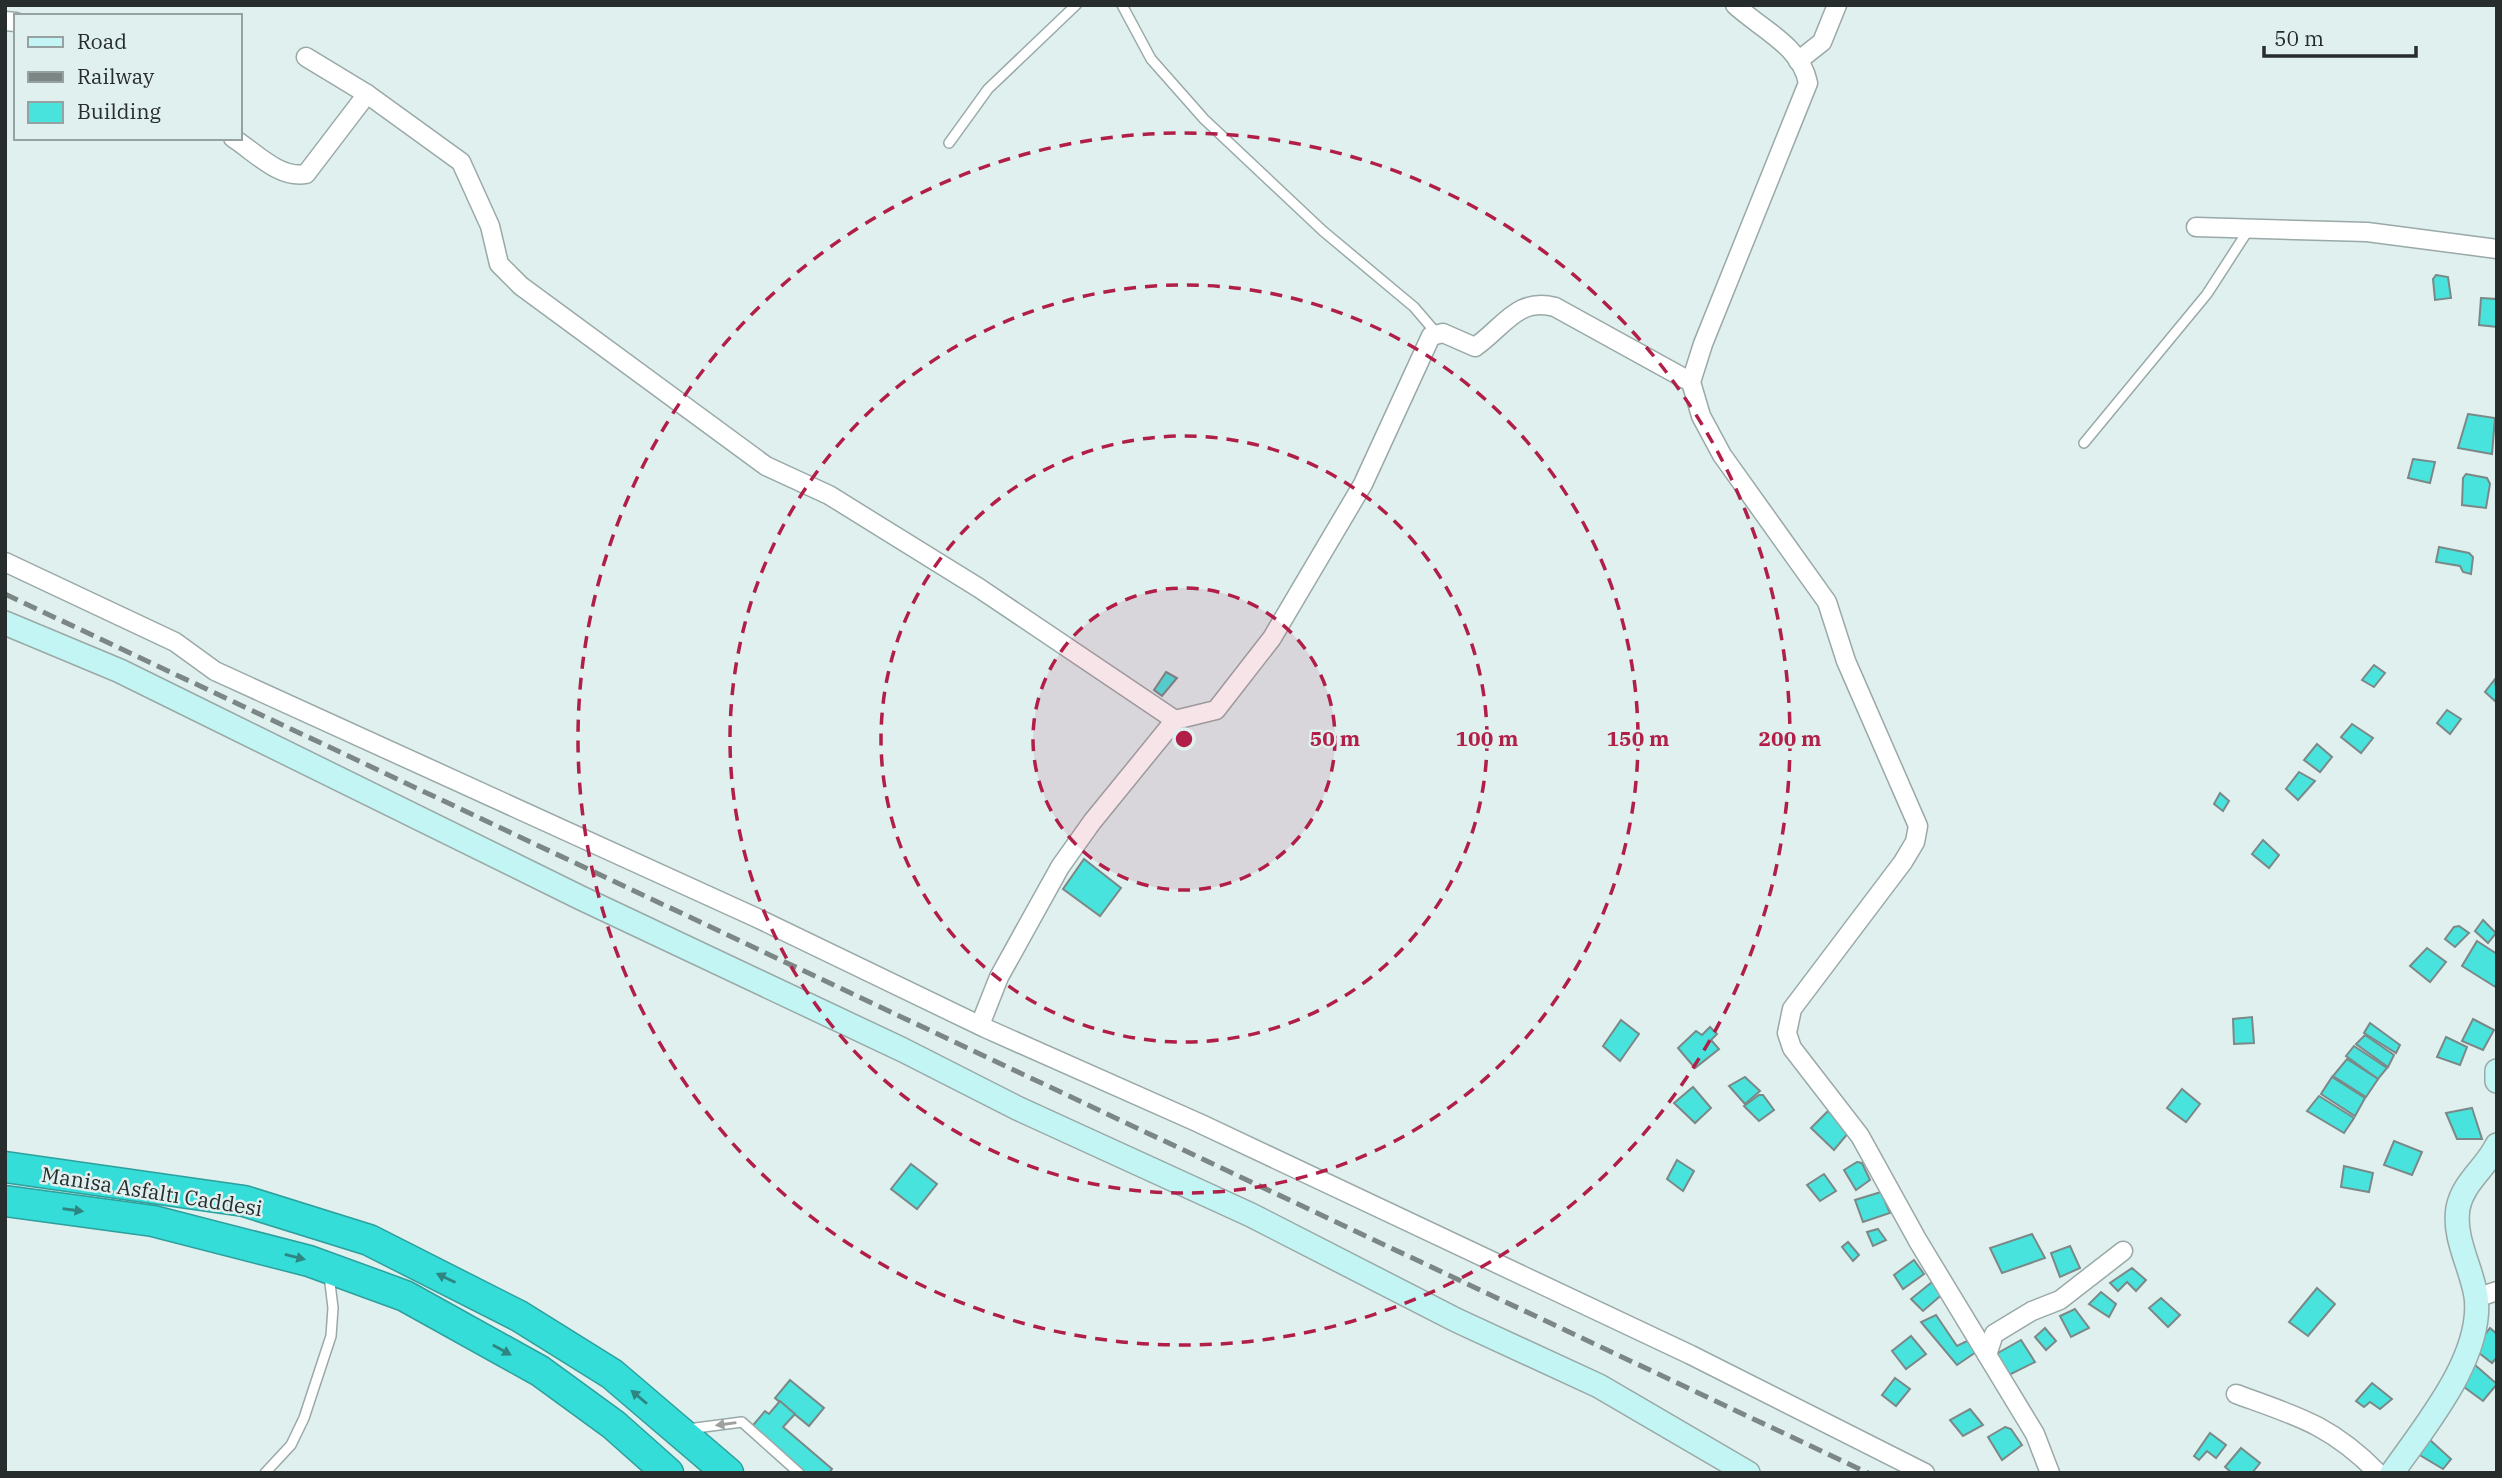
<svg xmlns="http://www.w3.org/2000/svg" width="2502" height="1478" font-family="'IBM Plex Serif',serif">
<rect width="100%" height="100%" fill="#dff0ef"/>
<!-- building -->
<g fill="#49e3dd" stroke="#7a8988" stroke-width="2">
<polygon points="2436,275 2448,277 2451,298 2435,300 2433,279"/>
<polygon points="2481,298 2497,299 2497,327 2479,325"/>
<polygon points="2468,414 2495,418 2492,454 2458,448"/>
<polygon points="2413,459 2435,462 2430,483 2408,478"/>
<polygon points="2466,474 2487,478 2490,484 2486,508 2462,505 2463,478"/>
<polygon points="2439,547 2469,553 2473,557 2471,574 2463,572 2460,566 2436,562"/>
<polygon points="2374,665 2385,673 2374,687 2362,680"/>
<polygon points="1166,672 1177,678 1162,696 1154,690"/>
<polygon points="2495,679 2497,699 2495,701 2485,692"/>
<polygon points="2447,710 2461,719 2450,734 2437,723"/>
<polygon points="2352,724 2373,738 2361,753 2341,737"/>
<polygon points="2317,744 2332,757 2320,772 2304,760"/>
<polygon points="2299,772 2315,781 2298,800 2286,789"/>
<polygon points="2220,793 2229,801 2223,811 2214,804"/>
<polygon points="2263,840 2279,855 2269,868 2252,854"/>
<polygon points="1084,859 1121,888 1100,916 1063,889"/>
<polygon points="2483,920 2496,933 2488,943 2475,931"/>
<polygon points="2459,926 2469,933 2455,947 2445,939 2454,927"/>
<polygon points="2477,941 2497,954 2497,988 2462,966"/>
<polygon points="2427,948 2446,962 2430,982 2410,966"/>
<polygon points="2252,1017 2254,1043 2234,1044 2233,1019"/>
<polygon points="2473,1019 2494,1030 2483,1050 2462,1041"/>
<polygon points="1621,1020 1639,1034 1620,1061 1603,1046"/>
<polygon points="2370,1023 2400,1045 2396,1053 2364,1033"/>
<polygon points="1710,1027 1717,1034 1711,1040 1719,1049 1695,1068 1678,1048 1696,1031 1702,1035"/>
<polygon points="2365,1035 2394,1055 2388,1067 2356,1044"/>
<polygon points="2446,1037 2467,1047 2460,1065 2437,1057"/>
<polygon points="2354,1046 2387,1068 2378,1079 2346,1056"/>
<polygon points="2347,1059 2378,1079 2366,1097 2333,1076"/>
<polygon points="1745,1077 1760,1091 1745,1104 1729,1086"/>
<polygon points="2332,1077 2365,1098 2355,1116 2321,1094"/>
<polygon points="1693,1087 1711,1108 1695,1123 1674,1103"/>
<polygon points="2182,1089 2200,1104 2186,1122 2167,1108"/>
<polygon points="1759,1095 1763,1095 1774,1110 1759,1121 1744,1106"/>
<polygon points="2319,1096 2354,1118 2344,1133 2307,1111"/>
<polygon points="2472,1108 2482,1139 2457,1139 2446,1113"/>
<polygon points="1828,1111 1849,1132 1834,1150 1811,1128"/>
<polygon points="2394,1141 2422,1152 2412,1175 2384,1165"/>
<polygon points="1677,1160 1694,1171 1683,1191 1667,1179"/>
<polygon points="1857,1162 1862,1163 1870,1180 1856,1190 1844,1170"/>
<polygon points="911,1164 937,1184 917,1209 891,1189"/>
<polygon points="2344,1166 2373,1173 2369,1192 2341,1187"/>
<polygon points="1824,1174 1836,1191 1820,1201 1807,1185"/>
<polygon points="1881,1192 1890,1213 1863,1222 1855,1200"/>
<polygon points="1878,1229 1886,1240 1873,1246 1867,1232"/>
<polygon points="2032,1234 2045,1258 2002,1273 1990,1248"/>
<polygon points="1848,1242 1859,1255 1853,1261 1842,1247"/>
<polygon points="2070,1246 2080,1268 2060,1277 2051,1253"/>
<polygon points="1914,1260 1924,1274 1903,1289 1894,1275"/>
<polygon points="2132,1268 2146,1280 2136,1291 2127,1282 2118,1291 2110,1283"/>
<polygon points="1932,1282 1945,1292 1923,1311 1911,1299"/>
<polygon points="2317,1288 2335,1304 2308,1336 2289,1322"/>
<polygon points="2101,1292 2116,1304 2109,1317 2089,1304"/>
<polygon points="2161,1298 2180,1315 2168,1327 2149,1308"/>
<polygon points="2075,1309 2089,1328 2071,1337 2060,1316"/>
<polygon points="1936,1315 1957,1346 1975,1337 1982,1348 1957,1365 1921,1322"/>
<polygon points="2045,1328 2056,1341 2046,1350 2035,1337"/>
<polygon points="2490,1328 2497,1334 2497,1357 2492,1363 2474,1349"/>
<polygon points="1911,1336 1926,1354 1906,1369 1892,1351"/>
<polygon points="2021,1340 2035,1362 2009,1375 1996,1354"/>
<polygon points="2475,1365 2497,1384 2483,1401 2460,1384"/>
<polygon points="1895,1378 1910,1389 1896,1406 1882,1395"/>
<polygon points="790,1380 824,1408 809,1426 775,1398"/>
<polygon points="2372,1383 2392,1399 2380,1409 2370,1402 2364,1407 2356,1401"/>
<polygon points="780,1401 795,1414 783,1427 832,1469 829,1473 799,1473 749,1430 765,1411 769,1414"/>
<polygon points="1970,1409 1983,1425 1963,1436 1950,1420"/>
<polygon points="2005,1427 2011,1429 2022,1445 2002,1460 1988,1437"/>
<polygon points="2210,1433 2226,1445 2216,1458 2207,1451 2199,1460 2194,1456"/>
<polygon points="2430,1440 2451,1459 2443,1469 2418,1454"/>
<polygon points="2241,1448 2260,1463 2252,1473 2232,1473 2225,1467"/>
</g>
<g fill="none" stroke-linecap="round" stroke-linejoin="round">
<!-- lane casing -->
<g stroke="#99a9a7" stroke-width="12">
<g id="lane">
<polyline points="1122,5 1151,59 1204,119 1323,231 1414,307 1438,335"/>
<polyline points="949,143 988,89 1076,5"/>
<polyline points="2084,443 2207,294 2249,229"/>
<polyline points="688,1429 742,1422 799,1473"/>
<polyline points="265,1473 291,1445 304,1418 331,1336 333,1308 329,1275"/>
</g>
</g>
<!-- street casing -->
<g stroke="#99a9a7" stroke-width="21">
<g id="street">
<path d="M1735,5C1761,29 1801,46 1808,83L1703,344L1691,382L1701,416L1722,455L1827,602L1846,661L1918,826L1915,842L1903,862L1792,1009L1787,1033L1792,1048L1860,1136L1918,1241L2035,1434L2050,1473"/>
<polyline points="5,21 16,22"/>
<polyline points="306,57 367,94 461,162 490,226 499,264 521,286 766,466 829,495 979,588 1175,720"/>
<polyline points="1798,61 1822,42 1837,5"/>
<path d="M233,138C255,152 279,179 306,174L367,94"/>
<polyline points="2196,227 2367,232 2497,249"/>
<polyline points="5,562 175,642 215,671 757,918 985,1028 1199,1123 1691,1355 1925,1473"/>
<path d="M980,1025L999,977L1060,867L1092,822L1175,720L1216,710L1272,638L1363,484L1431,336L1443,333L1475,347C1504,327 1517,297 1555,307L1691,382"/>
<polyline points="2476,1298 2497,1291"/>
<polyline points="1987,1355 1994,1334 2032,1311 2060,1300 2123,1251"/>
<path d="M2236,1394C2297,1416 2331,1425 2378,1473"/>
</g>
</g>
<!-- secondary casing -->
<g stroke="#99a9a7" stroke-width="26">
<g id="secondary">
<polyline points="5,623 120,671 581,898 903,1050 1017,1108 1251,1215 1456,1320 1599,1386 1748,1473"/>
<polyline points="2497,1071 2497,1081"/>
<path d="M2392,1473C2425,1426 2484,1356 2476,1296C2471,1266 2453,1238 2458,1208C2463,1182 2486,1168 2497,1145"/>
</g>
</g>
<!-- highway casing -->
<g stroke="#2f9f9c" stroke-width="33">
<g id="highway">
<polyline points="5,1167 244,1201 369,1240 519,1316 612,1374 728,1473"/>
<polyline points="5,1201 153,1221 309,1261 405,1296 540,1371 614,1425 668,1473"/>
</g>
</g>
<!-- lane -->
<use href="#lane" stroke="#fff" stroke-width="9"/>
<!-- street -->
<use href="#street" stroke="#fff" stroke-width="18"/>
<!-- secondary -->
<use href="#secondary" stroke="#c2f5f3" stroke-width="23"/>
<!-- highway -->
<use href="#highway" stroke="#34ddd8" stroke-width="30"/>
<!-- rail -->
<polyline stroke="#7b8685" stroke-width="5" stroke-dasharray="14 7" stroke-linecap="butt" points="5,594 1868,1473"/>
</g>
<!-- one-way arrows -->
<defs><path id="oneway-solid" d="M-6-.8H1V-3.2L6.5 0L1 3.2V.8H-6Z" transform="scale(1.75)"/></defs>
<g fill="#2e8582">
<use href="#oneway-solid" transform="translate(73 1210) rotate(8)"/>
<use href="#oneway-solid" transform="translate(295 1257) rotate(14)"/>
<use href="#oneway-solid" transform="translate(446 1278) rotate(-154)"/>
<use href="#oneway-solid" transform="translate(502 1350) rotate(29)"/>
<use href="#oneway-solid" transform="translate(639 1397) rotate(-140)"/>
</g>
<use fill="#9ea0a0" href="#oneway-solid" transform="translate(726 1424) rotate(172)"/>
<!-- distance rings -->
<circle cx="1184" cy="739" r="151" fill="#b11f48" fill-opacity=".12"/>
<g fill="none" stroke="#b11f48" stroke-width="3.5" stroke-dasharray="12 9">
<circle cx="1184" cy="739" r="151"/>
<circle cx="1184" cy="739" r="303"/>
<circle cx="1184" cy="739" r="454"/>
<circle cx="1184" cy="739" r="606"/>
</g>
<g text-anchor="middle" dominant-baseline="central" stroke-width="5" stroke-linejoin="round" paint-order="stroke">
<!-- street labels -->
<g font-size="21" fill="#272d2d" stroke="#dff0ef">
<text transform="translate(152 1191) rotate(9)">Manisa Asfaltı Caddesi</text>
</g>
</g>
<circle cx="1184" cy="739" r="10" fill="#b11f48" stroke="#dff0ef" stroke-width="3.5"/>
<g font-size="21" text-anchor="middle" font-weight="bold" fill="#b11f48" stroke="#dff0ef" stroke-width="5" stroke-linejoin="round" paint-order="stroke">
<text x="1335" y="746">50 m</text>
<text x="1487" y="746">100 m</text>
<text x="1638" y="746">150 m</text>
<text x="1790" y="746">200 m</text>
</g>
<!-- border -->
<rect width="2502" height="1478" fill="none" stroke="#272d2d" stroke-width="14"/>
<!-- legend -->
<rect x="14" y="14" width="228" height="126" fill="#dff0ef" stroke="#95a2a1" stroke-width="2"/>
<rect x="28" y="37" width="35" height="10" fill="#c2f5f3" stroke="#95a2a1" stroke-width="2"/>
<text x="77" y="49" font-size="21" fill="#272d2d">Road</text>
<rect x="28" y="72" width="35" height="10" fill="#7b8685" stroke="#95a2a1" stroke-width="2"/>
<text x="77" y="84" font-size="21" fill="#272d2d">Railway</text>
<rect x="28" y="102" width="35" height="21" fill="#49e3dd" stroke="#95a2a1" stroke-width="2"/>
<text x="77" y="119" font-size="21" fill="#272d2d">Building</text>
<!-- scale -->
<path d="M2264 46v10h152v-10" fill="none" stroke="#272d2d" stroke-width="3.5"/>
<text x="2274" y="46" font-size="21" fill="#272d2d" stroke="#dff0ef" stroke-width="5" paint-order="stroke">50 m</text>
</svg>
